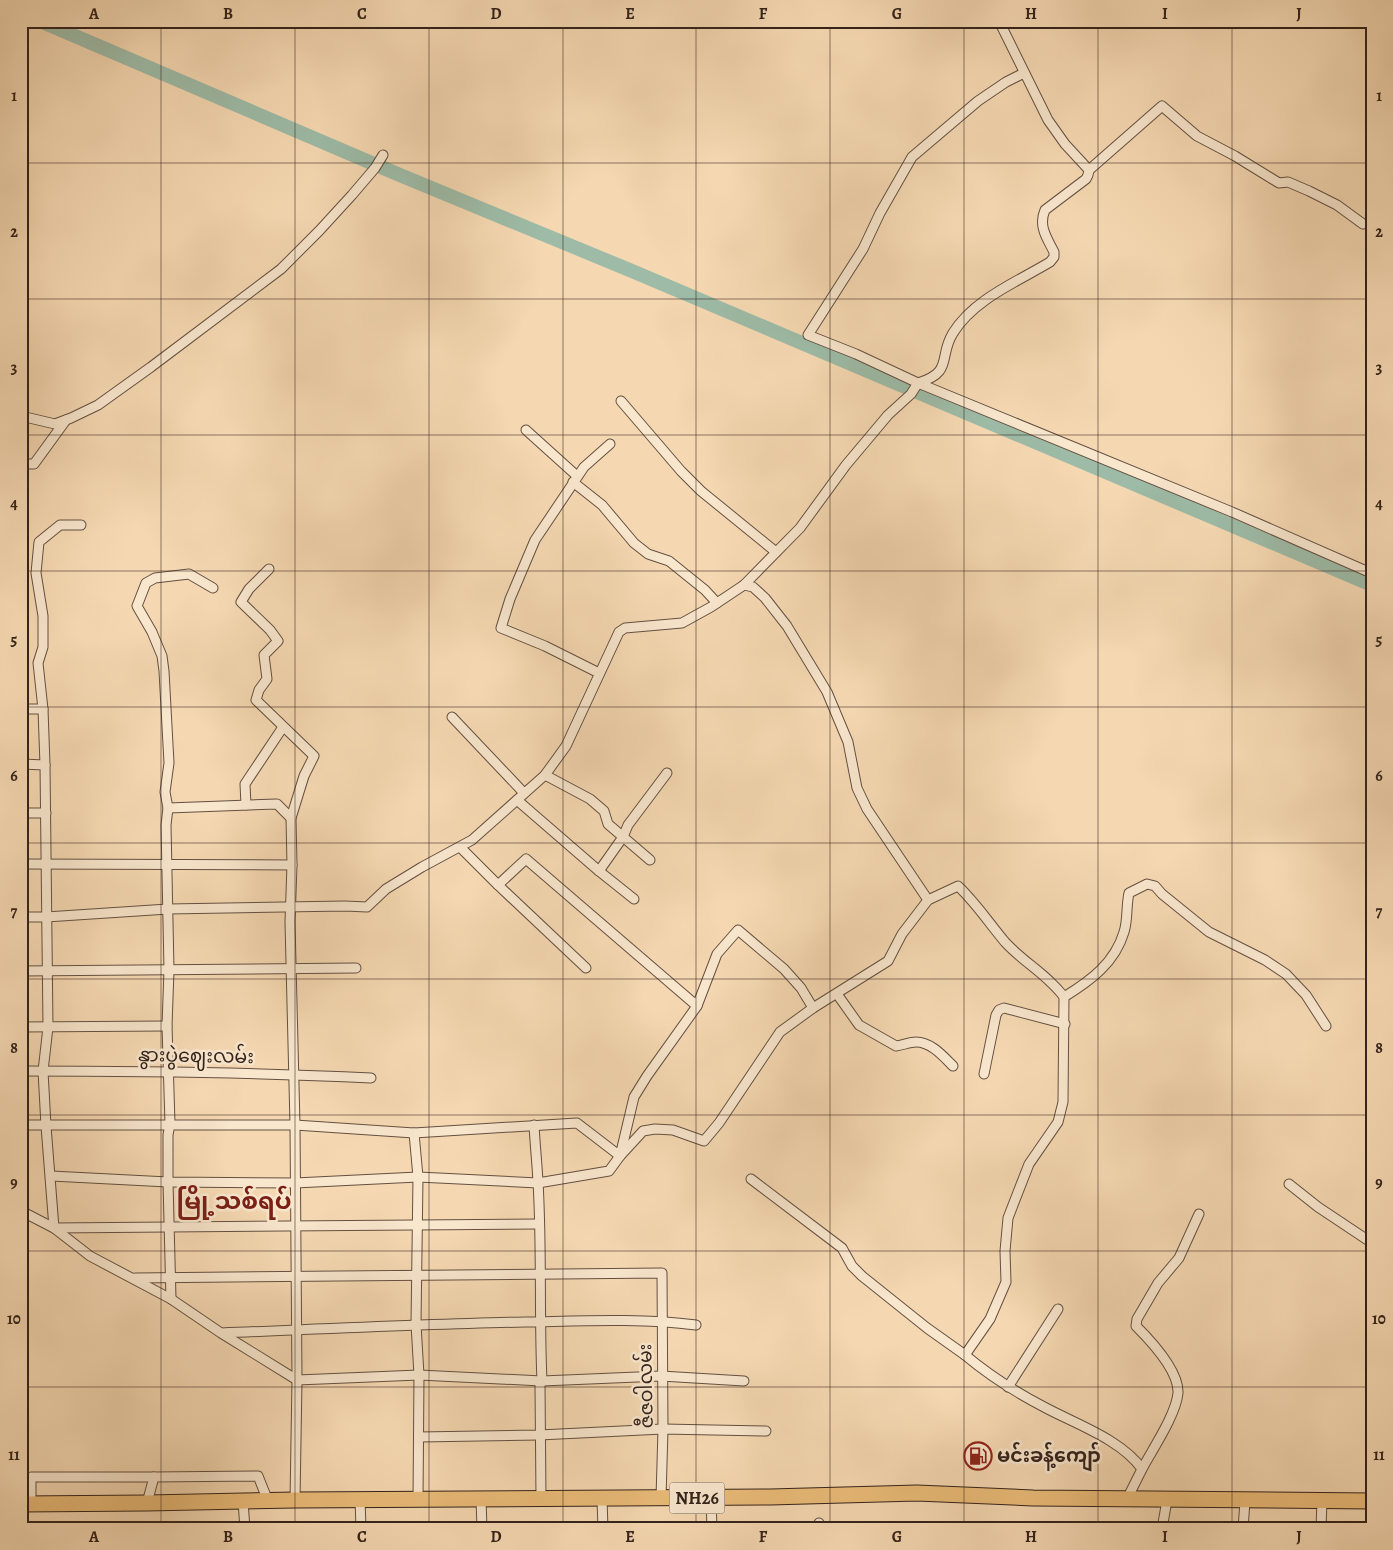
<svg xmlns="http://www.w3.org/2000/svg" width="1393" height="1550" font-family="Alegreya,'Noto Sans Myanmar',serif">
<rect width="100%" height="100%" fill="#f5d8b2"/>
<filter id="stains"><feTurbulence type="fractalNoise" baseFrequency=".004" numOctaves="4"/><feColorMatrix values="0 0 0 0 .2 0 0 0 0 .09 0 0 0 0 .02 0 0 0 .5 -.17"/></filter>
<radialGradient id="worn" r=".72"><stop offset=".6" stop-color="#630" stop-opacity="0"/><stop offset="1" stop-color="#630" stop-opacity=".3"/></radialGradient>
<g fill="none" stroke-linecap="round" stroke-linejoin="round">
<!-- river -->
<polyline stroke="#9dbba7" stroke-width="14" points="40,21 395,173 632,271 1372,585"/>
<!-- street casing -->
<g stroke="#645041" stroke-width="11">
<g id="street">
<polyline points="1024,73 1006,82 978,101 912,157 880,213 863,249 808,335 856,354 918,383 1232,512 1371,573"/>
<polyline points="1089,170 1162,106 1197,136 1235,156 1279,183 1288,182 1309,191 1337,205 1363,224"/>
<polyline points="621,401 681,471 701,491 776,552"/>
<polyline points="21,416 55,424 71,418 98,405 151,367 281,269 319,231 352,195 375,168 383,155"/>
<polyline points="526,430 577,476"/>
<polyline points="21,464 34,464 66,420"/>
<polyline points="573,482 602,505 634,543 648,554 669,561 705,590 717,603"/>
<polyline points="81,525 60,525 39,542 36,573 43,616 43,647 38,663 43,709 45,765 48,1027 43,1071 46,1126 54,1228 90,1256 171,1299 221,1333 297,1380 419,1375 542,1381 661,1376 744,1381"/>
<polyline points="269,569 249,589 241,602 270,630 278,641 264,655 267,679 259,690 256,700 314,756 304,776 291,818 292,865 290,922 295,1125 297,1380 295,1500"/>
<polyline points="744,585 753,587 765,598 787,626 827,692 848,742 857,788 867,809 928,900"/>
<polyline points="599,673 545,646 501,628 510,599 535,540 584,467 610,444"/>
<polyline points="21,709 43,709"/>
<polyline points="452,717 524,793"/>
<polyline points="21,764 45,765"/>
<polyline points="545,775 590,799 604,811 608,824 650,860"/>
<polyline points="517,800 599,871 634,899"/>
<polyline points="246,805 245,784 283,727"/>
<polyline points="168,808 277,804 291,818"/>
<polyline points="21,813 46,813"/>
<polyline points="460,847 498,885 586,968"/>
<polyline points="21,864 292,865"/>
<polyline points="599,871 623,837 628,825 667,773"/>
<path d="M21,917H46L168,909L345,906L367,907L386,889L422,867L472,840L545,775L566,746L619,632L625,628L682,623L711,607L744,585L800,528L846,465L888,415L911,394L918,383C954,372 938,357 953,333C974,299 1017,282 1050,262L1054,257V252C1047,238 1038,226 1045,210L1086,179L1088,175L1089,170L1065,144L1048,120L999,21"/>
<polyline points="21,971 356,968"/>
<path d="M837,994L859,1025L896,1046C903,1045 910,1042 916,1042C931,1042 943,1056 953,1066"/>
<path d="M1064,997C1090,981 1115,963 1124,932C1128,920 1126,906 1129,893L1147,884L1155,886L1162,894L1209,932L1265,960L1286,974L1306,995L1326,1026"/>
<polyline points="697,1006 717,954 738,930 784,969 801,988 813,1008"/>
<polyline points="21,1027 167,1026"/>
<path d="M21,1071C138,1071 254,1072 371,1078"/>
<polyline points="984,1074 996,1015 999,1010 1004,1008 1065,1024"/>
<polyline points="21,1125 295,1125 414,1133 577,1123 620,1156 634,1097 647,1076 697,1006 526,859 498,885"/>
<path d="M534,1125C535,1144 537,1163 538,1182C542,1248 539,1315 542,1381L540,1385L541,1499"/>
<polyline points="414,1133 418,1177 416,1324 419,1375 418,1500"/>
<path d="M51,1176L168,1182L295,1183L418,1177L538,1183L609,1171L620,1156L643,1131L655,1129L673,1130L704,1141L719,1123L780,1032L813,1008L888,961L902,934L928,900L958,886C976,903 989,923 1005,942C1023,962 1048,975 1064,997L1063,1102L1058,1122L1029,1164L1008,1218L1005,1251L1006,1282L990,1319L965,1355L927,1328L862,1276L852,1266L842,1248L751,1179"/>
<polyline points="1289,1184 1318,1207 1372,1243"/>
<polyline points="21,1211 54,1228 539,1224"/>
<polyline points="135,1278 662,1273 663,1429 661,1498"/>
<polyline points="171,1299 168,1182 168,1135 170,1124 167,1026 169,970 166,825 168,808 165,792 169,763 164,671 162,656 152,632 137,606 146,583 155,578 189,574 213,588"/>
<path d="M222,1333C323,1329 424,1324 525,1322C582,1321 639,1318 696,1325"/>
<path d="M965,1355C990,1376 1017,1393 1046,1408C1076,1424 1122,1440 1142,1469L1127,1499"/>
<polyline points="1008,1387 1058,1309"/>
<polyline points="419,1437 539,1435 663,1429 766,1431"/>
<path d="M1142,1469C1152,1450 1176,1415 1178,1393C1179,1371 1151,1341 1136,1326L1137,1319L1158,1283L1179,1258L1199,1214"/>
<polyline points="711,1498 712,1529"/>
<polyline points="360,1499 361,1529"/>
<polyline points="481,1499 482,1529"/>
<polyline points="602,1499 603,1529"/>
<polyline points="243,1501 245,1529"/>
<polyline points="31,1503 31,1477 154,1477"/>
<polyline points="147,1503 154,1477 258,1476 268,1501"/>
<polyline points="819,1523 820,1529"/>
<polyline points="1162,1529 1167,1500"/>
<polyline points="1243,1529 1245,1501"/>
<polyline points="1321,1529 1322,1501"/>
</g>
</g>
<!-- highway casing -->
<g stroke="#34231b" stroke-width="17">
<polyline id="highway" points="21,1504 147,1503 295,1500 770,1497 917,1493 1033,1498 1372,1501"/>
</g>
<!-- street -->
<use href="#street" stroke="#f8e6cd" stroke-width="9"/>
<!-- highway -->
<use href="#highway" stroke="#eabc79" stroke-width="15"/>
</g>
<!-- grid -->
<path fill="none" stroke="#34231b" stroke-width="1" stroke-opacity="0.55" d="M161,21V1529M295,21V1529M429,21V1529M563,21V1529M696,21V1529M830,21V1529M964,21V1529M1098,21V1529M1232,21V1529M21,163H1372M21,299H1372M21,435H1372M21,571H1372M21,707H1372M21,843H1372M21,979H1372M21,1115H1372M21,1251H1372M21,1387H1372"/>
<!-- icons -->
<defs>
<g id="fuel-ring" transform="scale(1.4375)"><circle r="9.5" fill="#f8e6cd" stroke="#8f2418" stroke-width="1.5"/><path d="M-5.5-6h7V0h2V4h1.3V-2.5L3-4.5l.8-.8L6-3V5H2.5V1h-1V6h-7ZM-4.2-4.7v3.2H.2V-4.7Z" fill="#8f2418"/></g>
</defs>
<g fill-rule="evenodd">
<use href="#fuel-ring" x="978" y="1456"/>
</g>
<g text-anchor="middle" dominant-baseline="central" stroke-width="5" stroke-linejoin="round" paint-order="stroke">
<!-- shield labels -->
<rect fill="#f8e6cd" stroke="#6f5e50" stroke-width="1" x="669.5" y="1482.5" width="55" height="31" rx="4"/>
<g font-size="18" font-weight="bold" fill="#34231b">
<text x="697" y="1498">NH26</text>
</g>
<!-- street labels -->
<g font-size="19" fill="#34231b" stroke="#f8e6cd">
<text transform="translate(196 1056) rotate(1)">နွားပွဲဈေးလမ်း</text>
<text transform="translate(646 1386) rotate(-91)">ဇီဇဝါလမ်း</text>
</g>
<!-- poi labels -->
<g font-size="19" font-weight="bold" fill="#34231b" stroke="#f8e6cd" text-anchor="start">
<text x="997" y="1456">မင်းခန့်ကျော်</text>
</g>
<!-- district labels -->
<g font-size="24" font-weight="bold" fill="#7a1f14" stroke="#f8e6cd">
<text x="234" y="1201">မြို့သစ်ရပ်</text>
</g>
</g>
<!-- margin -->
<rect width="1393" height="1550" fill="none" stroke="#f5d8b2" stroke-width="55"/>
<rect x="28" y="28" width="1338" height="1494" fill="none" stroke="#34231b" stroke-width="2"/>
<g font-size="16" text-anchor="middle" font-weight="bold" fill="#34231b">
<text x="94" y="19">A</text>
<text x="228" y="19">B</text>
<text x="362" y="19">C</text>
<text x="496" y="19">D</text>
<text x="630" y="19">E</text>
<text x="763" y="19">F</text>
<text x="897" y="19">G</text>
<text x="1031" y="19">H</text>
<text x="1165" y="19">I</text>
<text x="1299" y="19">J</text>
<text x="14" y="101">1</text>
<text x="1379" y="101">1</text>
<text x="14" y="237">2</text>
<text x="1379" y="237">2</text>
<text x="14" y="373">3</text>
<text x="1379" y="373">3</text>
<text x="14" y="509">4</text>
<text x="1379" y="509">4</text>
<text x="14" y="645">5</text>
<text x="1379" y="645">5</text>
<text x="14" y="781">6</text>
<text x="1379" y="781">6</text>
<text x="14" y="917">7</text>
<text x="1379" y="917">7</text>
<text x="14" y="1053">8</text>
<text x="1379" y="1053">8</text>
<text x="14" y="1188">9</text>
<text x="1379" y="1188">9</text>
<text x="14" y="1324">10</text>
<text x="1379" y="1324">10</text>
<text x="14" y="1460">11</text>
<text x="1379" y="1460">11</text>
<text x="94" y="1542">A</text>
<text x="228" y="1542">B</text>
<text x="362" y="1542">C</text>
<text x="496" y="1542">D</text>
<text x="630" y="1542">E</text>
<text x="763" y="1542">F</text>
<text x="897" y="1542">G</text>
<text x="1031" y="1542">H</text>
<text x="1165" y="1542">I</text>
<text x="1299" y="1542">J</text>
</g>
<rect width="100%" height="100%" filter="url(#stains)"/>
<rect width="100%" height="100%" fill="url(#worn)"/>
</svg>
